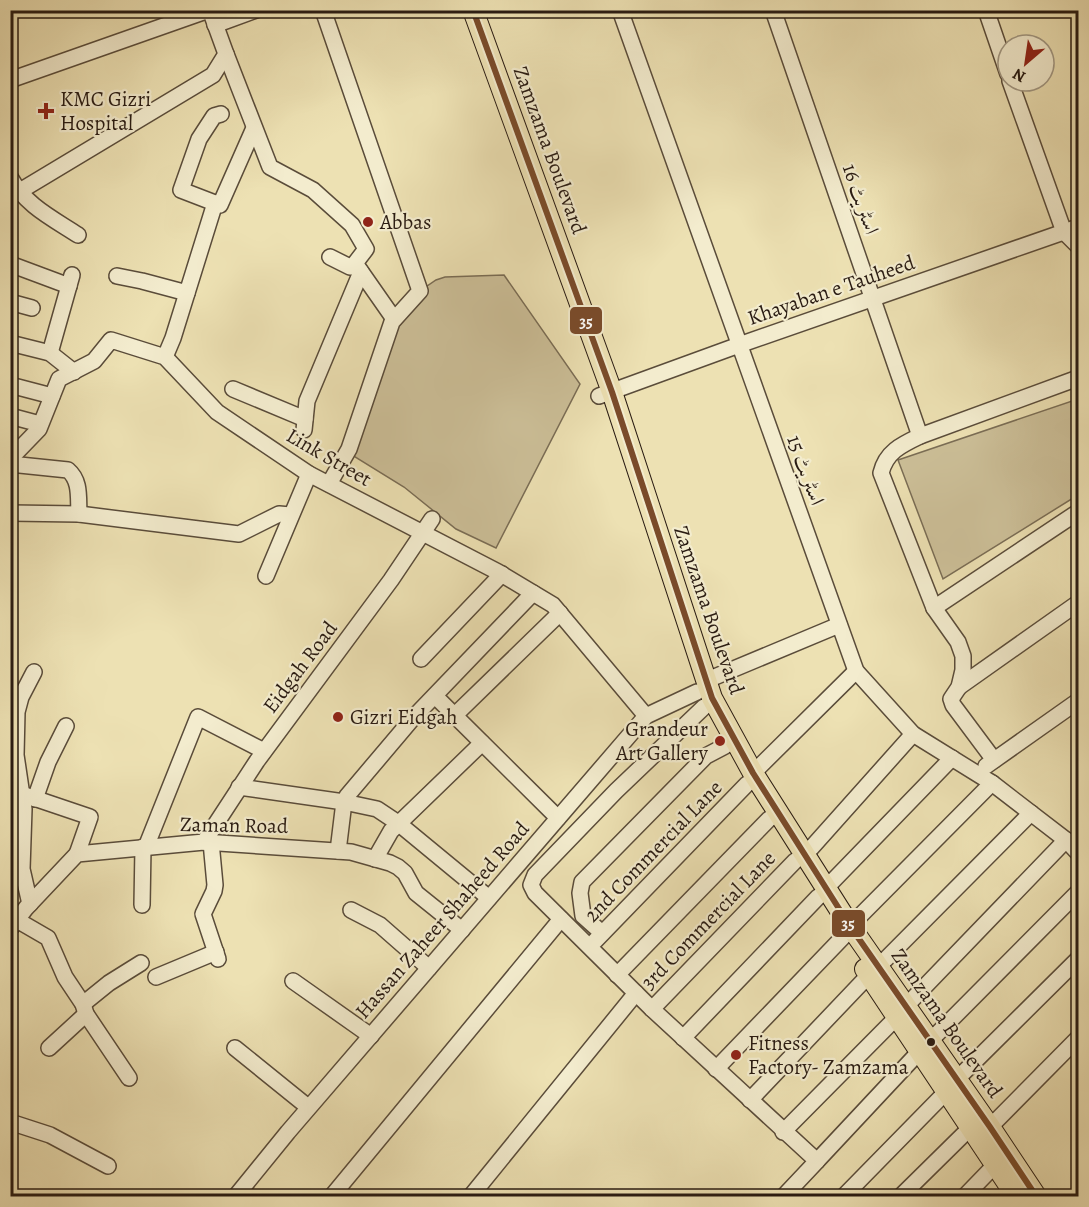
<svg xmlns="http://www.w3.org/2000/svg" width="1089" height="1207" font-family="Alegreya,Amiri,serif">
<rect width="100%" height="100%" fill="#ede1b3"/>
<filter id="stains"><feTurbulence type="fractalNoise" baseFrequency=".00333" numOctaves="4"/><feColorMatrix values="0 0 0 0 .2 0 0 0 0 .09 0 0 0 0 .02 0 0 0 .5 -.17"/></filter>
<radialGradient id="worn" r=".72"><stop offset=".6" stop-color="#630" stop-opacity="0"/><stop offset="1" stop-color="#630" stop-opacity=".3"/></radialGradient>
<!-- green -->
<g fill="#ccbf98" stroke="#7a6d55" stroke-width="1.5">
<polygon points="504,275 580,384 496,548 456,529 404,487 347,452 392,322 414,295 436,280 445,277"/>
<polygon points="1078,399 1078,495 943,579 898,460"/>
</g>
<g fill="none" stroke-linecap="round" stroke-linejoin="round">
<!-- minor casing -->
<g stroke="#5a4c3a" stroke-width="18">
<g id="minor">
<polyline points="323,10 420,291 392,322 349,449 329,484"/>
<polyline points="620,10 856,671 913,734 992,783 1066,840 1078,853"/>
<polyline points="773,10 920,436"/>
<polyline points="986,10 1008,74"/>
<polyline points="215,25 256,10"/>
<polyline points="226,54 270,167 313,190 352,225 366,249 353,266"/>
<polyline points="10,80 209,10"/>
<polyline points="1010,81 1064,232 1078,246"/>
<polyline points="221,114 214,116 199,139 181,190 220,205 254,128"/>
<path d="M10,177C25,205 52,218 78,235"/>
<polyline points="10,197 213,75 226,54 210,10"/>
<polyline points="330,257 350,267 357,266 394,319"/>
<polyline points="10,264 69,286"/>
<polyline points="117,276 142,281 187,293"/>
<polyline points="10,302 32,308"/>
<polyline points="10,343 50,353 74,372"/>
<polyline points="50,353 72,275"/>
<polyline points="165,357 173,338 215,203"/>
<polyline points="10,385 52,396"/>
<polyline points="233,389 305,419"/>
<polyline points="599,396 739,345 1078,227"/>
<polyline points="10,416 40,424"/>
<polyline points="304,430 307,401 361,272"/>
<polyline points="10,459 39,429 59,379 94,361 111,340 165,357 217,412 309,474 498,572 553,605 646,716"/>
<path d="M10,464L68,470C81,481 78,498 79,514"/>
<polyline points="10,513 79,514 239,534 279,514 290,515"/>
<polyline points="266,576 309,474"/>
<polyline points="934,608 1078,512"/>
<polyline points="421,659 502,574"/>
<polyline points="705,681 839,625"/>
<polyline points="959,687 1078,603"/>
<polyline points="435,696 558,818"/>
<polyline points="704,707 616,791 535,875 531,885 535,893 652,1009 817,1161 784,1196"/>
<polyline points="454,716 560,613"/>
<path d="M994,760L953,705L951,699L959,687L963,670V656L958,642L934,608L881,473C886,452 901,445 920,436L1078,378"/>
<polyline points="986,766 1078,701"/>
<polyline points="753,773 856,671"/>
<polyline points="239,787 344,802 377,809 398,823 489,898"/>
<polyline points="22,794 90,817 77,854"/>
<polyline points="35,799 48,762 66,726"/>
<polyline points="204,842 257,761 391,580 432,519"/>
<polyline points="211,842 215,885 214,891 203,914 218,959"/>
<polyline points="146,847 198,717 264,751"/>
<polyline points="338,851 344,802 347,796 413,718 533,593"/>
<polyline points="805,855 913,734"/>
<polyline points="375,859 391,831 482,743"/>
<polyline points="826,888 952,758"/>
<polyline points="30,904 22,869 24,809 16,755 17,712 21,697 34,672"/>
<polyline points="142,905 143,847"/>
<polyline points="351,910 380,925 429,968"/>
<polyline points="10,916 48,938 65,977 83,1004 86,1014 129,1078"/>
<polyline points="850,926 992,783"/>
<polyline points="10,929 26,908 77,854 204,842 351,852 390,863 398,867 405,873 416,893 462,930"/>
<polyline points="602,933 583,916 580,893 582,882 706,756 725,746"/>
<polyline points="595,941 747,784"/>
<polyline points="879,966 1031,813"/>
<polyline points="617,975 769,819"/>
<polyline points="156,977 216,952"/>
<polyline points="293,981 371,1036"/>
<polyline points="83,1004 109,983 141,963"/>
<polyline points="906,1006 1066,840"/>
<polyline points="652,1009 795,861"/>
<polyline points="683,1038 818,897"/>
<polyline points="930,1041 1078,892"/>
<polyline points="49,1048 86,1014"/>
<polyline points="235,1048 308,1107"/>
<polyline points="716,1069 844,936"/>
<polyline points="956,1080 1078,959"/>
<polyline points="750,1100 869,975"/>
<polyline points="10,1122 50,1135 108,1166"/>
<polyline points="990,1127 1078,1038"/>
<polyline points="783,1132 896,1018"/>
<polyline points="817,1161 919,1052"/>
<polyline points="236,1196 288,1132 646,716 697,692"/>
<polyline points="332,1196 561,919"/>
<polyline points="471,1196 636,993"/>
<polyline points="844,1196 946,1092"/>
<polyline points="901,1196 970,1128"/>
<polyline points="965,1196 995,1165"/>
</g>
</g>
<!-- major casing -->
<g stroke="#291b12" stroke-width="22">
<g id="major">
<polyline points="473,10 612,392 712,698 753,773 850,926 990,1127 1036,1196"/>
<polyline points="865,969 1016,1196"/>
</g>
</g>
<!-- minor -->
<use href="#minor" stroke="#f3ecce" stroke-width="15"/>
<!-- major -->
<use href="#major" stroke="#ede1b3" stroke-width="20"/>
<!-- bus-1 casing -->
<g stroke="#f3ecce" stroke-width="10">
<polyline id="bus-1" points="473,10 612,392 712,698 753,773 850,926 990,1127 1036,1196"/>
</g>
<!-- bus-1 -->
<use href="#bus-1" stroke="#7a4b2a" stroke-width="6"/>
</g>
<!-- markers -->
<g fill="#8f2418" stroke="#f3ecce" stroke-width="2">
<path d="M43 102h6v6h6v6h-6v6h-6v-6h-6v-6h6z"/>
<circle cx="368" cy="222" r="6"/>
<circle cx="338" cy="717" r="6"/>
<circle cx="720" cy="741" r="6"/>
<circle cx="736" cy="1055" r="6"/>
</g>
<circle fill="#291b12" stroke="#f3ecce" stroke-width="2" cx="931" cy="1042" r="5"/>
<g text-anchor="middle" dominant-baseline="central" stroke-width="4.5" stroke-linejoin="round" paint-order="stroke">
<!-- poi labels -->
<g font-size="21" fill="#291b12" stroke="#f3ecce" text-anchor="start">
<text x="60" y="99">KMC Gizri<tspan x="60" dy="24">Hospital</tspan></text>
<text x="380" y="222">Abbas</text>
<text x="350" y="717">Gizri Eidgah</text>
<text x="708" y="729" text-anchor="end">Grandeur<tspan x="708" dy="24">Art Gallery</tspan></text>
<text x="748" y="1043">Fitness<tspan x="748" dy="24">Factory- Zamzama</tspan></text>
</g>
<!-- street labels -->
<g font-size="21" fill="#291b12" stroke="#f3ecce">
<text transform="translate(550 150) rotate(70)">Zamzama Boulevard</text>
<text transform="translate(861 199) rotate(71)">اسٹریٹ 16</text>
<text transform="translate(831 290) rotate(-19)">Khayaban e Tauheed</text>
<text transform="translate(329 457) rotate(30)">Link Street</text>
<text transform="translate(806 470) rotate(70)">اسٹریٹ 15</text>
<text transform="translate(709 610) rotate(71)">Zamzama Boulevard</text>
<text transform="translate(300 667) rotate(-53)">Eidgah Road</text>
<text transform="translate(234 825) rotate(1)">Zaman Road</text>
<text transform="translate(653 851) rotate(-46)">2nd Commercial Lane</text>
<text transform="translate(442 920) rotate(-49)">Hassan Zaheer Shaheed Road</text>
<text transform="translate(708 920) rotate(-46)">3rd Commercial Lane</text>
<text transform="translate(947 1023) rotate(55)">Zamzama Boulevard</text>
</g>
</g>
<g stroke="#f3ecce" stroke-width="2">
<rect x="569" y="306" width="34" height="29" rx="6" fill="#7a4b2a"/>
<rect x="831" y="909" width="35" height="29" rx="6" fill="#7a4b2a"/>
</g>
<g font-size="16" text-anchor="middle" font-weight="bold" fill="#fff">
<text x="586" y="327">35</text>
<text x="848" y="929">35</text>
</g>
<!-- margin -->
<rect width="1089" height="1207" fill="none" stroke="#ede1b3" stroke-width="36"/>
<rect x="12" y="12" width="1065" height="1183" fill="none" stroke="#291b12" stroke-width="3"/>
<rect x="18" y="18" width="1053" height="1171" fill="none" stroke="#291b12" stroke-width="1.5"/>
<!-- north arrow -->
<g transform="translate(1026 63) rotate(209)"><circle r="28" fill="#f3ecce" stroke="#a29883" stroke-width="1.5"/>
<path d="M0-4.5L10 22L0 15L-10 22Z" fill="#8f2418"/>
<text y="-9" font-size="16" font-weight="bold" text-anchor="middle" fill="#291b12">N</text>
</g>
<rect width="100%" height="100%" filter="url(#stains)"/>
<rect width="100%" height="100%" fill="url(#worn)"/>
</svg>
